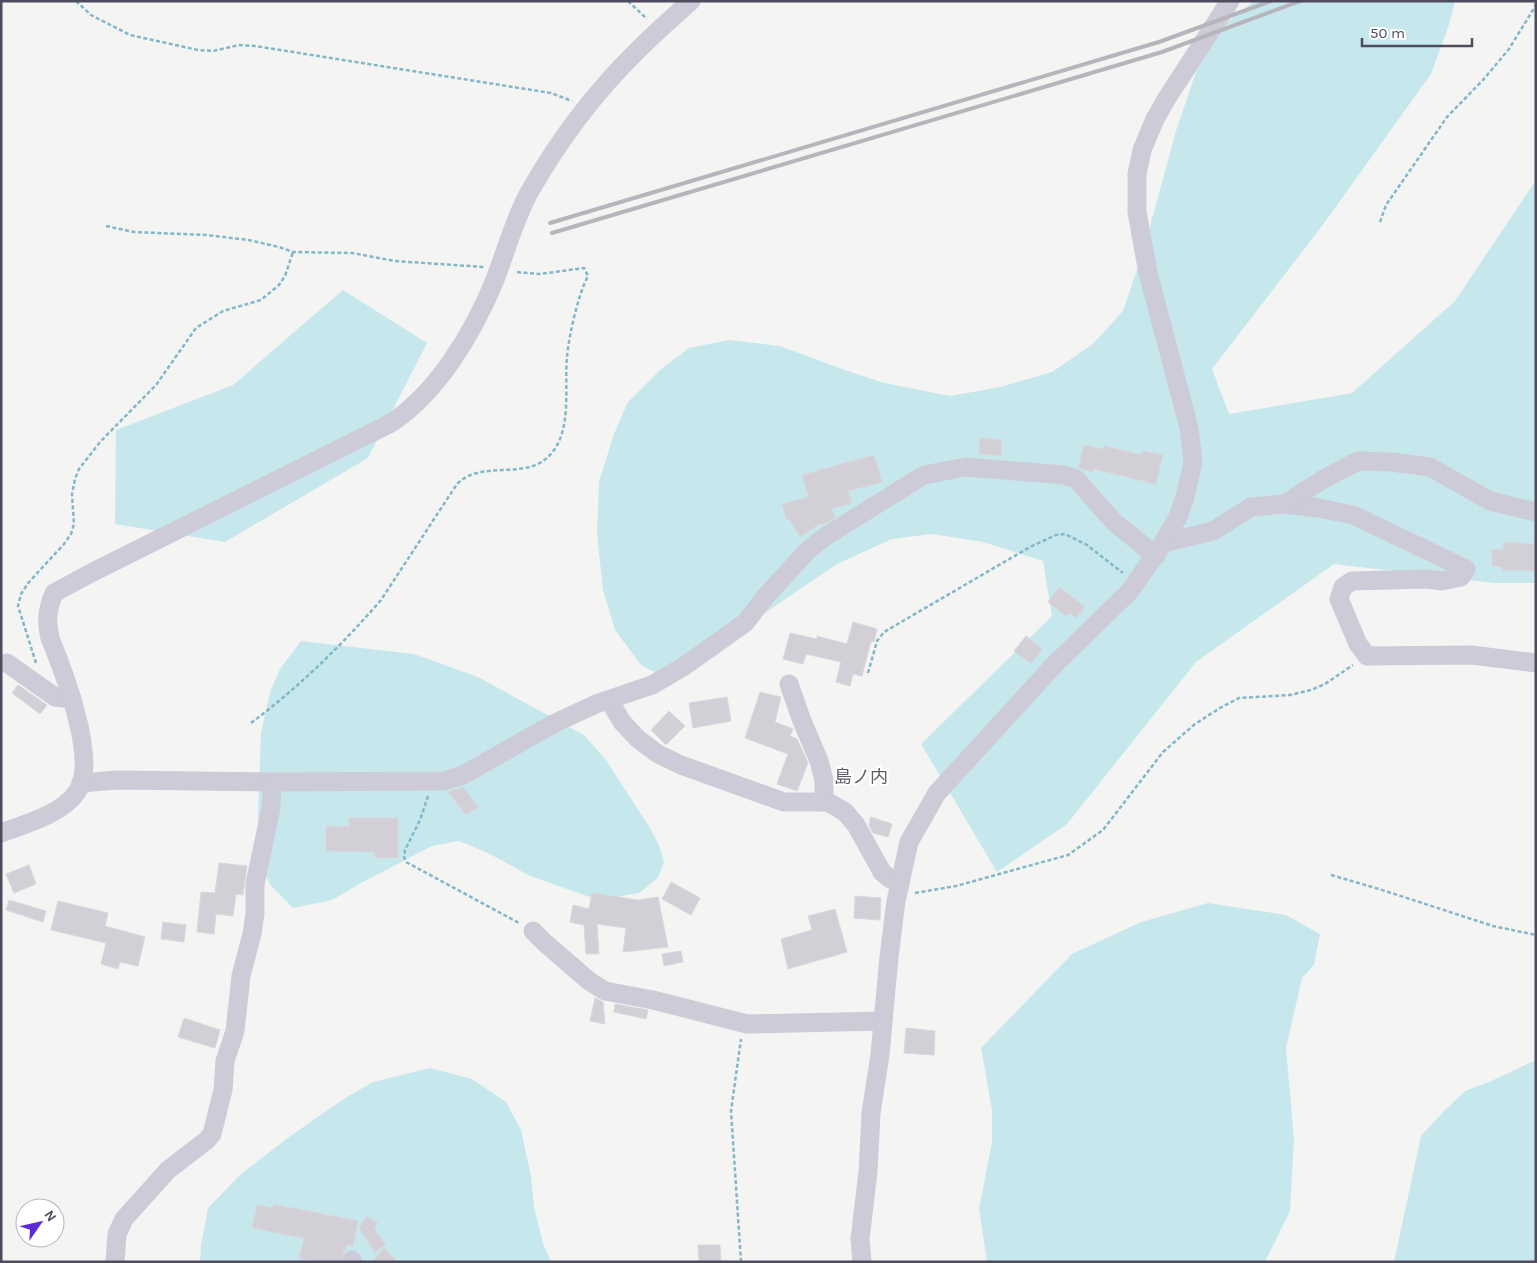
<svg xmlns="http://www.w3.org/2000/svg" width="1537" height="1263" font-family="Karla,'Noto Sans JP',sans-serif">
<rect width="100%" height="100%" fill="#f4f4f3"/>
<!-- green -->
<g fill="#c6e8ed">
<polygon points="1254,1 1455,1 1449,25 1431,74 1322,226 1212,369 1229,414 1352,393 1455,301 1536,180 1536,583 1494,583 1334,564 1196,662 1067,824 997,872 921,744 1052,616 1043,561 983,542 932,534 892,539 837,564 668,679 641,665 615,630 603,590 597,534 599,482 614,434 628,402 661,369 689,348 729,340 780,346 842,369 884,383 950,396 1000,387 1052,372 1093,344 1123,311 1143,252 1176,131 1196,72 1221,27"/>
<polygon points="343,290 427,343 368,458 225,542 115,524 116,430 233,385"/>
<polygon points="301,641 414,654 478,677 584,735 606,760 650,828 659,845 664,862 658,878 639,893 598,900 528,875 488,853 459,841 432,846 361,883 332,900 293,908 271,886 259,861 258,815 261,733 270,692 280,669"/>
<polygon points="1208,903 1286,915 1320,934 1314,965 1302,978 1286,1048 1294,1139 1290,1211 1265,1262 987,1262 979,1209 992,1142 992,1110 981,1048 1072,954 1141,922"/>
<polygon points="1536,1060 1536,1262 1394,1262 1421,1136 1444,1111 1465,1091 1489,1082"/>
<polygon points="430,1068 472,1079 506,1102 521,1130 531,1176 534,1207 543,1244 551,1262 200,1262 201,1245 208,1208 241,1174 289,1137 345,1098 373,1082"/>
</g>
<!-- building -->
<g fill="#d3cfd7" stroke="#dad7dd">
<polygon points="980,438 1002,440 1001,456 979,454"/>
<polygon points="1084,445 1103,449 1104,446 1142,455 1143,451 1163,455 1156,484 1094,469 1093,472 1078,468"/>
<polygon points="874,455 882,482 848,491 852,503 831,509 836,517 822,525 821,523 800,537 789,519 786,519 782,504 809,497 802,475"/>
<polygon points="1503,542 1536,544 1536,571 1502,570 1502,567 1492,566 1492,549 1503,550"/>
<polygon points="1059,587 1085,607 1076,618 1069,613 1066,616 1048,602"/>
<polygon points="853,622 877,629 874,642 871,641 862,676 853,674 850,686 836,682 841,662 806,654 803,664 783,659 790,633 817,639 817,636 847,644"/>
<polygon points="1026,636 1042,649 1031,664 1014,651"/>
<polygon points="18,685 47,705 40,714 12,693"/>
<polygon points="760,692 781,697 775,722 793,729 790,736 797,739 808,763 797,791 777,784 788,754 745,738"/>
<polygon points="727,697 731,721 693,728 689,703"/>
<polygon points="669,711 685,726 666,745 651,730"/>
<polygon points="463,787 478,807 466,815 448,792"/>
<polygon points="871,817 892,824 888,837 873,833 869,825"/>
<polygon points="349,818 398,818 398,858 375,858 375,852 326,851 326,826 349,827"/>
<polygon points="219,863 247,866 243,895 236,894 233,916 216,914 214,934 197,932 201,892 215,893"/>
<polygon points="29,865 36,884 14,893 6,874"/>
<polygon points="671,882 700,898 691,915 662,899"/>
<polygon points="592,893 638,900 658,897 668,947 623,952 626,928 597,924 599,954 586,954 584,925 570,922 573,905 589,909"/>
<polygon points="855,896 881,898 880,920 854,918"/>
<polygon points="9,900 46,911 43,922 6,910"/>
<polygon points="58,901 108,913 105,926 145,937 138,966 120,962 118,969 101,964 106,943 51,930"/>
<polygon points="835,909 847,952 788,969 781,939 812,930 808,916"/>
<polygon points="163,922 186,925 184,942 161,939"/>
<polygon points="681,951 683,962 664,966 662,954"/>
<polygon points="595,998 603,1002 605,1024 590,1021"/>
<polygon points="615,1004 648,1010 646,1019 614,1012"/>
<polygon points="184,1018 220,1030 215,1048 178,1037"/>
<polygon points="906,1028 935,1031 934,1055 904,1053"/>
<polygon points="273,1204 358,1221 353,1246 346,1245 341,1262 313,1262 299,1258 304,1238 252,1228 257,1205 272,1208"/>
<polygon points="366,1216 378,1223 374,1229 386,1245 375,1252 359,1228"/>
<polygon points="698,1245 720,1245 721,1262 699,1262"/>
<polygon points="384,1248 398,1262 372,1262"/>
</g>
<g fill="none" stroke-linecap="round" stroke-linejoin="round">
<!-- path -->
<g stroke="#81b7c8" stroke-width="2.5" stroke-dasharray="4 2.5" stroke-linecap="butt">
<polyline points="76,1 91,15 130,35 198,50 213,51 239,45 255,46 551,93 572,101"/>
<polyline points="628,1 647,19"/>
<polyline points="1380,222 1386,205 1447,117 1483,80 1509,49 1536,5"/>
<polyline points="106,226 134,232 206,235 249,240 279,247 293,252 352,253 395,261 484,267"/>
<polyline points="36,663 18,606 21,594 29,582 64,544 71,534 74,524 72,494 75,479 79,469 100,442 156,385 196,328 223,311 261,300 279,285 285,276 293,252"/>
<polyline points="868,673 877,641 884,632 1030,547 1056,535 1065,534 1087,545 1123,573"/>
<path d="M251,723C298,688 342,645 381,600L457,484C482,459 524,481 549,456C573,432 564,388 567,357C569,335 578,295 588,276L584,268L540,274L516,272"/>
<polyline points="428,796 420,820 405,850 404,857 406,862 519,923"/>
<polyline points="1331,875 1379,889 1493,926 1536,935"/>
<polyline points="915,893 956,886 1068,855 1103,830 1163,752 1195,724 1220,708 1239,698 1290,695 1311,690 1325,684 1353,665"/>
<polyline points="741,1262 731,1111 741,1039"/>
</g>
<!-- minor -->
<g stroke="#cdcbd8" stroke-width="19">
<polyline points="1284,504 1319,508 1353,515 1466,569 1461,577 1442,581 1427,579 1352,581 1343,587 1339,599 1358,644 1367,656 1471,655 1536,663"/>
<polyline points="1163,543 1213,531 1251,507 1284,504 1322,480 1358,461 1391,462 1430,467 1490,501 1536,512"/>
<polyline points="7,663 55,697 72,699"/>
<polyline points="789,684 802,721 819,761 824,780 824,802"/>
<polyline points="609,700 622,722 638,739 658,754 681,765 784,802 828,802 845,812 856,825 882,872 889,878 900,883"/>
<polyline points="81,783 117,780 272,782 444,781 463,775 553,724 596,704 652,685 683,667 745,623 765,597 808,550 826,536 924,475 966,467 1064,475 1076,479 1114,522 1156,556"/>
<path d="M1,833C26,824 62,814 77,792C99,761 63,670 50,638C46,620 47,611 54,593L91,573L391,423C437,393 473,333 494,282C506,252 514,219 530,191C559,140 596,91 638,50C655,33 673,17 691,1"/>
<polyline points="533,931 544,942 589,981 605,991 653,1000 747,1024 883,1021"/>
<polyline points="352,1260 353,1262"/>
<polyline points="115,1262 117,1234 124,1219 168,1170 207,1140 212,1134 223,1090 225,1061 235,1031 241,976 252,934 255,913 255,884 271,808 272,782"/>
<polyline points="862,1262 860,1239 868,1172 871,1113 880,1055 889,957 896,901 909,842 937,793 1054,665 1130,591 1163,543 1178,517 1185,497 1193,462 1189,428 1148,273 1137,212 1137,174 1142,150 1155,119 1167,98 1230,1"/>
</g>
<!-- rail -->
<g stroke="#b7b5bc" stroke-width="4">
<polyline points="550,223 1159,42 1271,1"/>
<polyline points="552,233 1162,52 1300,1"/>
</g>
</g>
<g text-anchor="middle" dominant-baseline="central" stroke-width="4.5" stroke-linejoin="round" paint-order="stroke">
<!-- quarter labels -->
<g font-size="18" fill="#615f67" stroke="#fff">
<text x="861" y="777">島ノ内</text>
</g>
</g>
<!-- border -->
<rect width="1537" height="1263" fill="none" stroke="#4f4b5e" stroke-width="5"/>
<!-- north arrow -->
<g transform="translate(40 1223) rotate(56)"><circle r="24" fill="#ffffff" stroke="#b9b7bf"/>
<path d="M0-4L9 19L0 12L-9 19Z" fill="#5d2bd6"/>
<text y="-8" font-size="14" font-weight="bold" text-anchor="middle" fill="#4f4b5e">N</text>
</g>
<!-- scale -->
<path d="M1362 38v8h110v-8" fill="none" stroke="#4f4b5e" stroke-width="2.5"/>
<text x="1370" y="38" font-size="15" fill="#4f4b5e" stroke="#ffffff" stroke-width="4" paint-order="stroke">50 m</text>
</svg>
